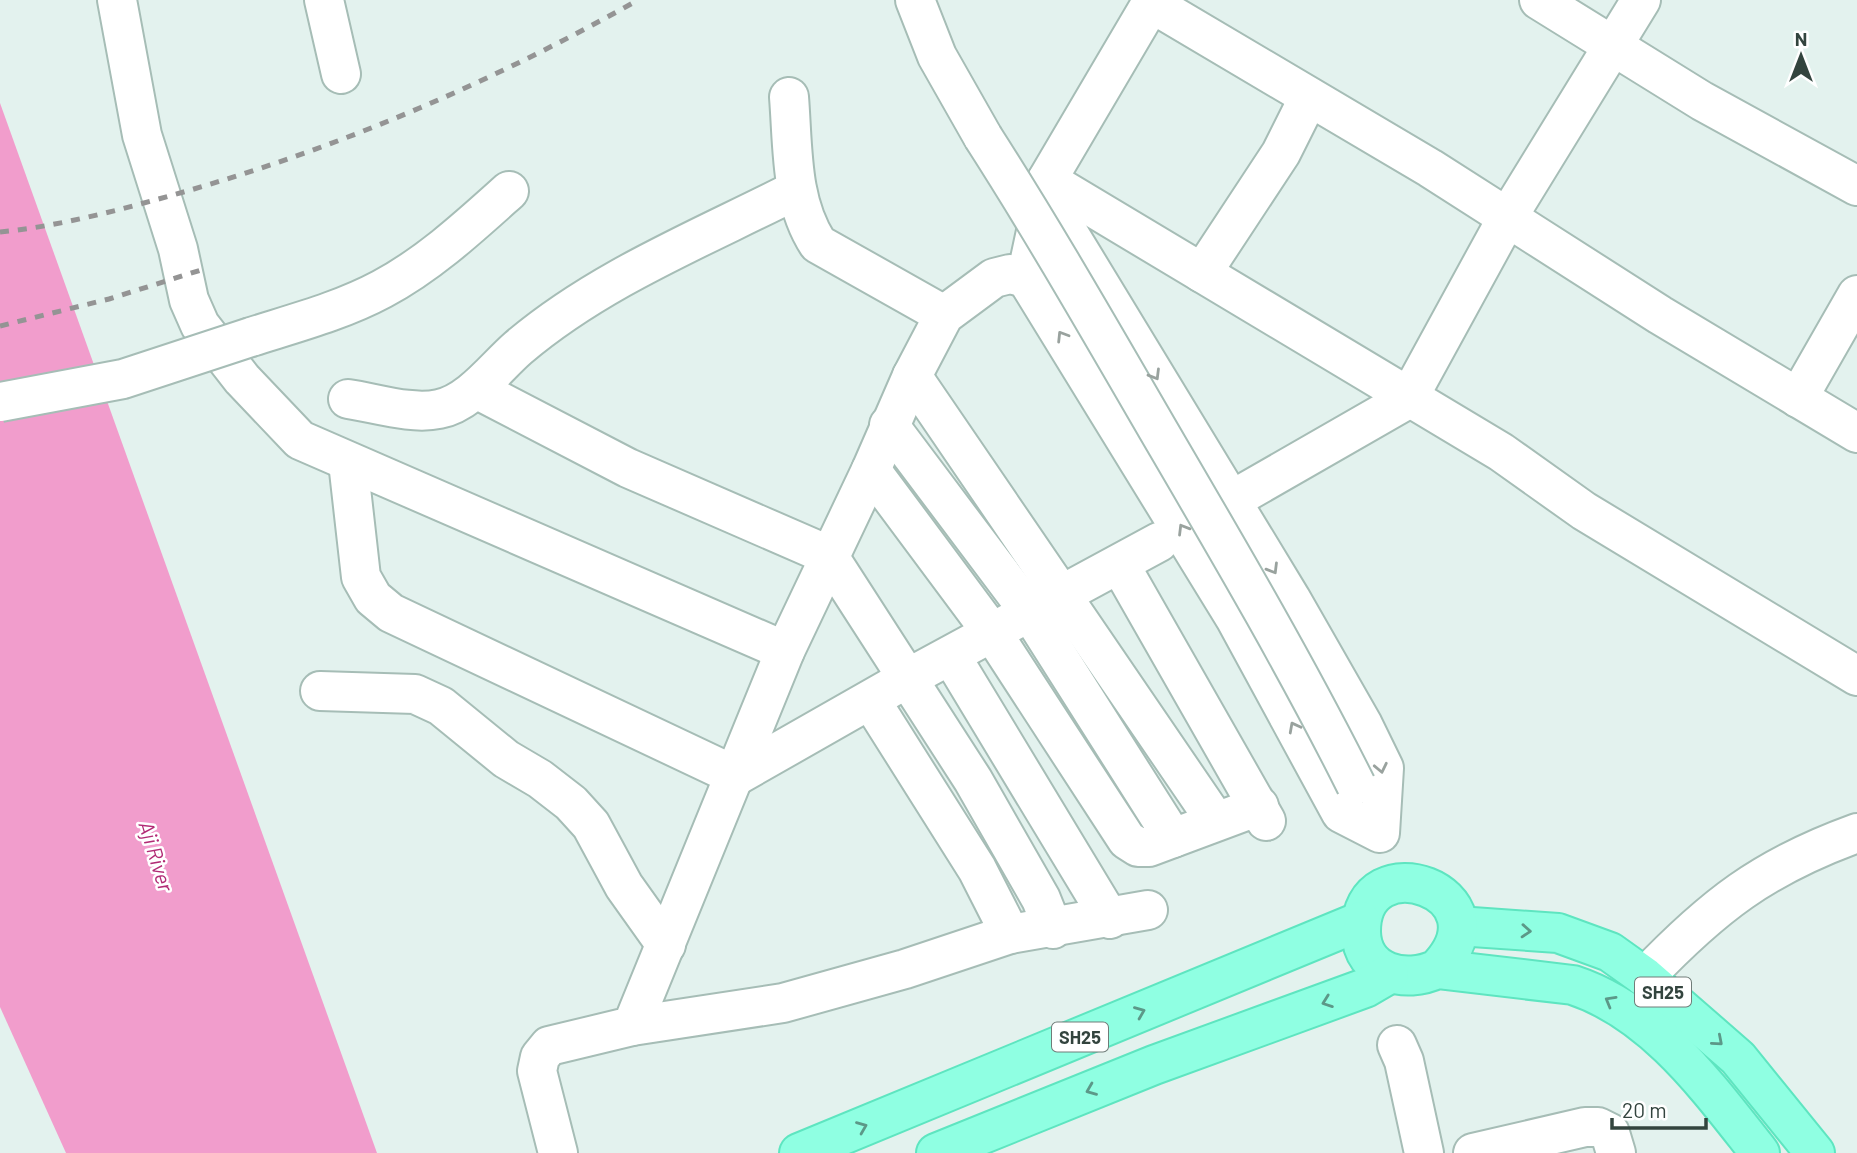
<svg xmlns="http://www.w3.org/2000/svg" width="1857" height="1153" font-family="Barlow,sans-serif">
<rect width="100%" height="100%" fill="#e3f2ee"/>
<!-- water -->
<polygon fill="#f19dcc" points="0,103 377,1153 66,1153 0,1007"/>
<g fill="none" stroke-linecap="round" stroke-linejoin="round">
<!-- minor casing -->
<g stroke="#a6bdb6" stroke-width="42">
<g id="minor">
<polyline points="117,0 142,135 178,249 189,300 200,325 242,379 300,440 785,651"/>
<polyline points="324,0 341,74"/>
<polyline points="915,0 937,56 983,137"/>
<polyline points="1539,0 1702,101 1857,186"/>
<polyline points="1151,3 1430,168 1660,315 1857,433"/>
<path d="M789,97C793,147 790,201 818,244L944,315"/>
<polyline points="1047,180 1501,452 1584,511 1857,676"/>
<polyline points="1043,191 1291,599 1363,725 1384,768 1380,833 1341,813 1235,618 1026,278 1047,180 1153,0"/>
<polyline points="1202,273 1281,153 1309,97"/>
<path d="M251,337C295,323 341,311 382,289C429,264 470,226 509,191"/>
<polyline points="912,376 1215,820"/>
<polyline points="476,389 628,468 828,555 973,780 1041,899 1053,929"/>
<polyline points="1798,398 1857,295"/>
<path d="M348,399C376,403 411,415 439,409C470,403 495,368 518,348C599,279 702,238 796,190"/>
<polyline points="889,425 1031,614 1173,838"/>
<polyline points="348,462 361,577 373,598 391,613 736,776 908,678 1159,542"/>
<polyline points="871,470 993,634 1127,840 1138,847 1149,847 1259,806"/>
<polyline points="1232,500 1408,399 1507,218 1641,0"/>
<polyline points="1120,565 1266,821"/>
<polyline points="951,656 1110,919"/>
<polyline points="320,691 415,694 441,706 506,759 540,779 571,803 591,825 624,886 666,945"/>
<polyline points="871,701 977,869 1010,934"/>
<path d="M1645,977C1713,906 1763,867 1857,833"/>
<polyline points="632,1026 783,1003 905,969 1010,934 1148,910"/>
<polyline points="1397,1045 1404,1061 1424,1153"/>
<polyline points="558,1153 537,1071 540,1057 549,1046 632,1026 785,651 871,470 912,376 944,315 994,278 1010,274 1026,278"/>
<polyline points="1473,1153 1585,1127 1598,1127 1610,1133 1616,1153"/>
</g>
</g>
<!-- major casing -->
<g stroke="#5ee5c0" stroke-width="42">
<g id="major">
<polyline points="1458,926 1558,933 1610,952 1645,977 1738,1058 1815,1153"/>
<path d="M1437,969C1512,892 1360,840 1361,932C1362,974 1406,984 1437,969L1573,985C1655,1012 1709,1089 1760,1153"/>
<polyline points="799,1153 1361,921"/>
<polyline points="936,1153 1154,1065 1365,988 1389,974"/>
</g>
</g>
<!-- minor -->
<use href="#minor" stroke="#fff" stroke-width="38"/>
<!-- major -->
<use href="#major" stroke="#8fffe2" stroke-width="38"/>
<!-- rail -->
<g stroke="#949494" stroke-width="5" stroke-dasharray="9 9" stroke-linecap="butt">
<path d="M0,232C62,226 127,208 187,191C346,145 494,81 638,0"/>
<polyline points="0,326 109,299 201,270"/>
</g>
<!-- minor-bridge casing -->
<g stroke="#a6bdb6" stroke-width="42" stroke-linecap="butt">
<g id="minor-bridge">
<path d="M983,137C1044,232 1100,330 1157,428C1226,546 1295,663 1356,785"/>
<polyline points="0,402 123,379 251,337"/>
</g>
</g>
<!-- minor-bridge -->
<use href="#minor-bridge" stroke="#fff" stroke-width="38"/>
</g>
<!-- one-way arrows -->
<defs><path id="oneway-chevron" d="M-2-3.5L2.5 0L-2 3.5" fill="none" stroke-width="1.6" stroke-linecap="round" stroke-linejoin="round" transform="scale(1.75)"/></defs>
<g stroke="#99a29e">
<use href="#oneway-chevron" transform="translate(1062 336) rotate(-122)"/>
<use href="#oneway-chevron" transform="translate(1155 375) rotate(59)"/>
<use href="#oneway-chevron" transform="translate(1183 529) rotate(-121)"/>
<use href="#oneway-chevron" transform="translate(1273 569) rotate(59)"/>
<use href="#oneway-chevron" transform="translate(1294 727) rotate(-118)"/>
<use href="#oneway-chevron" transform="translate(1381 768) rotate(78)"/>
</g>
<g stroke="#5c9888">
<use href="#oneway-chevron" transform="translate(1526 931) rotate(4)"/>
<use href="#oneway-chevron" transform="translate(1610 1001) rotate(-150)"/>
<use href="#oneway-chevron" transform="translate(1327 1002) rotate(160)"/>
<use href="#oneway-chevron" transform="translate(1140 1012) rotate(-22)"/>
<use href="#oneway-chevron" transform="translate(1718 1041) rotate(41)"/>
<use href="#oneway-chevron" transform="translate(1091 1090) rotate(158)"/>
<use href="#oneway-chevron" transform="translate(862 1127) rotate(-22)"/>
</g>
<g text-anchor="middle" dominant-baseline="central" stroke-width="5" stroke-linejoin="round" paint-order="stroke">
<!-- shield labels -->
<g fill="#fff" stroke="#707c78" stroke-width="2">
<rect x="1635" y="977.5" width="56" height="29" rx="5"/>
<rect x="1052" y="1022.5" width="56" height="29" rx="5"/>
</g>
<g font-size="18" font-weight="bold" fill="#33443e">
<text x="1663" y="992">SH25</text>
<text x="1080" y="1037">SH25</text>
</g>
<!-- water labels -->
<g font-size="21" font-style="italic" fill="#b12b75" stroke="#fff">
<text transform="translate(157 856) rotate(73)">Aji River</text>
</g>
</g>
<!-- north arrow -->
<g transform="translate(1801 56)" stroke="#ffffff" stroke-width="5" paint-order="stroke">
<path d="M0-5L12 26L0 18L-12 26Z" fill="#33443e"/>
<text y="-10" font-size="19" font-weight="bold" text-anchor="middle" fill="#33443e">N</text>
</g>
<!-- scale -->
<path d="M1612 1118v10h94v-10" fill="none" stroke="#33443e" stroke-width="3.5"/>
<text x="1622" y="1118" font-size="21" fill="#33443e" stroke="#ffffff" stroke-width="5" paint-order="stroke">20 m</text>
</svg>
